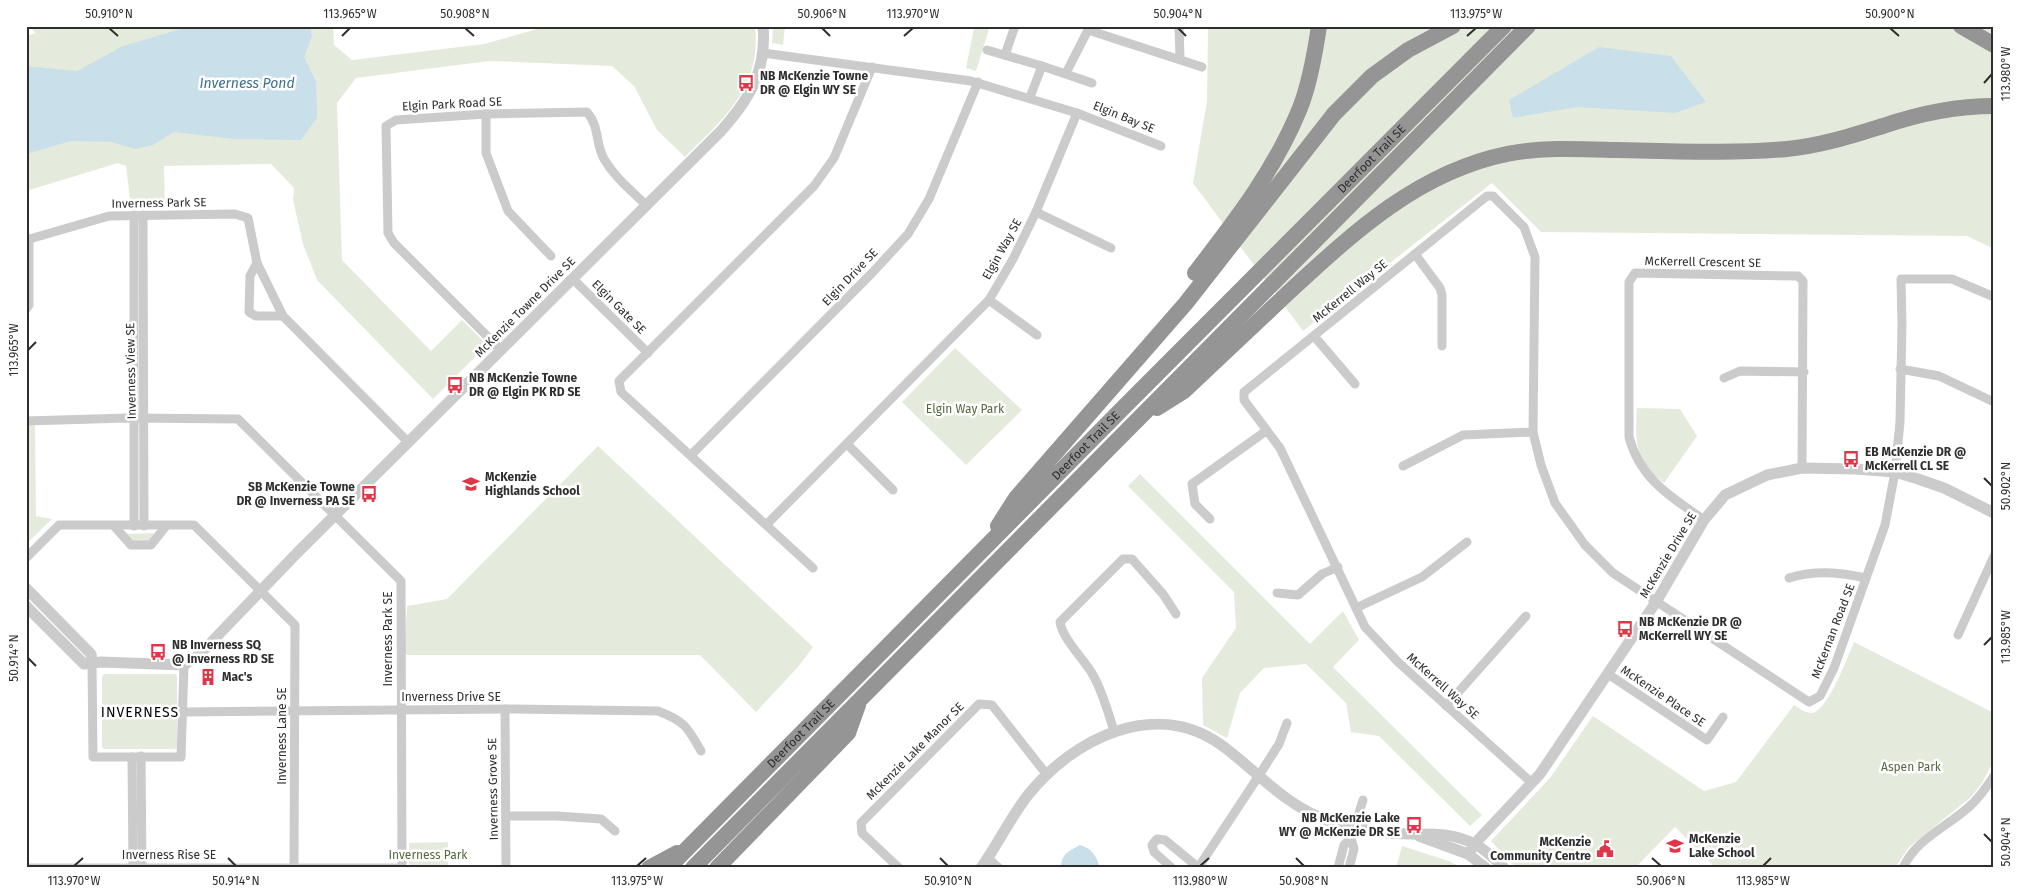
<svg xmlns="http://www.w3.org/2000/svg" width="2020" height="894" font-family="'Fira Sans',sans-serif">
<rect width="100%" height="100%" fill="#fff"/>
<!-- green -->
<g fill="#e5ebdc">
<path d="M29,26H71V28L78,26H333L334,45L352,60L484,44L548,26H755C762,87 724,118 685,157L657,130L634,86L612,66L489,61L356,78L337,103L342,260L431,351L462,320L487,345L433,399L317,280L303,244L293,200L294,188L271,164L164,166L165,207L131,208L126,166L118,163L26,191V36L36,33Z"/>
<polygon points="773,26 785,26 783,45 772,43"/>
<polygon points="973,26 990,26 976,71 966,68 974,28"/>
<polygon points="1208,26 1994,26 1994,249 1967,236 1541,232 1492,183 1303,331 1193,183 1207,101"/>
<polygon points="955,348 1022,410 966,465 902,402"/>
<path d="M1637,408L1680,409L1697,436L1664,483C1634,462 1635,441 1637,408Z"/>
<polygon points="26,425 35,425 36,516 52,519 26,544"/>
<polygon points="598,446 813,647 798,667 756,712 700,655 407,655 404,652 407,606 447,599"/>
<polygon points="1140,474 1310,644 1343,611 1359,640 1333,667 1482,815 1470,826 1379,736 1351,732 1346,703 1306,664 1264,668 1240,693 1227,738 1203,725 1202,678 1236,628 1234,592 1128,486"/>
<polygon points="160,533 151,545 131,545 120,534"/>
<path d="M1854,642L1994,713V760L1982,783L1971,797L1908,848L1895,868H1716L1675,827L1635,868H1516L1491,841L1550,778L1593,716L1704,791L1736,782L1794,705C1799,708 1805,713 1812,713C1828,711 1848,656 1854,642Z"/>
<polygon points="104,674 175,674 177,676 177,747 175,749 104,749 102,747 102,677"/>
<polygon points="448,842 448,868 409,868 409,843"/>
<polygon points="1402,846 1449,861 1462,868 1396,868"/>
</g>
<!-- water -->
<g fill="#c9dfea">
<polygon points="191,26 310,26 312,36 304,57 316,81 317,118 301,140 235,139 174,132 153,145 135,149 112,142 71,141 26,154 26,66 77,71 123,46"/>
<polygon points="1599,47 1671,56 1706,102 1675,113 1577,107 1513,118 1509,100"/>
<path d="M1080,845C1092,848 1097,857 1100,868H1061C1061,853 1070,851 1080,845Z"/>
</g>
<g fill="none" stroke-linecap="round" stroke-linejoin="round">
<!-- minor -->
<g stroke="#cbcbcb" stroke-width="9">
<polyline points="1179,26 1180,59"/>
<polyline points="987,50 1042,66 1030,97"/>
<polyline points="763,53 971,81 1077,113 1036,212 1013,259 989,300 767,524"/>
<polyline points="1005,55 1015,26"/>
<polyline points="1042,66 1092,83"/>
<polyline points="1066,73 1088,30 1202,67"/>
<polyline points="1077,113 1161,146"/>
<polyline points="486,114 486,153 508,211 551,256"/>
<polyline points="1036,212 1111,248"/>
<polyline points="143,215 144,526"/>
<polyline points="26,240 109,216 235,214 248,218 257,263 283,316 408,442"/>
<polyline points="1415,254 1440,288 1442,295 1442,346"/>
<polyline points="257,263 250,276 249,312 256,316 283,316"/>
<polyline points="573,279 648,353"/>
<polyline points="989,300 1037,335"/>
<polyline points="26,309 29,305 29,239"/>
<polyline points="1314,336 1355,384"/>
<path d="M501,350L394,243L388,233L386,126L396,120L486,114L587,112C600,127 595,143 604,159C615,178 632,191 647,206"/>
<polyline points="1900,369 1939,376 1994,402"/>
<polyline points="1724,378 1740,371 1804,372"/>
<polyline points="26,421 127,418 238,419 401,581 402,868"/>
<polyline points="847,444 893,490"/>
<polyline points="691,455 872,273 908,234 929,199 978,82"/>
<polyline points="1403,466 1463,435 1533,432"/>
<polyline points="1210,519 1195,504 1192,484 1266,431"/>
<path d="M1704,520C1671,497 1640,479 1629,437V282L1635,273L1798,276L1803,281L1802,468"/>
<polyline points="114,526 131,545 151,545 166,526"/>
<polyline points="134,526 134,215"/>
<polyline points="26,558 59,525 194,525 295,625 294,867"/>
<polyline points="813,568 621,392 619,381 814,186 834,158 872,67"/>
<path d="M1789,578C1815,570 1839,572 1866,578"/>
<polyline points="1277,593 1298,595 1322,574 1338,567"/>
<polyline points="1356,608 1422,577 1467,542"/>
<polyline points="1958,635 1994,556"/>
<polyline points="92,662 93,757 181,757 184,665"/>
<polyline points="1608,674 1707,740 1723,717"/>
<polyline points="1446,706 1526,616"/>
<polyline points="505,709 506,868"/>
<path d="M183,712L513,709L658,711C684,721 687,726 701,751"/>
<path d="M1114,731C1108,712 1103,693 1093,675C1084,659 1063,640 1060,622L1123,559H1132L1163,594L1176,614"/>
<polyline points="141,756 142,868"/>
<polyline points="132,757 133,868"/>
<polyline points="1532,783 1398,662 1365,627 1280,448 1244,400 1244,392 1487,196 1493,196 1524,227 1535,257 1533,432 1541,465 1555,503 1585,545 1613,573 1809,702 1820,696 1834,668 1885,525 1895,472 1900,422 1902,324 1901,279 1952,279 1994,297"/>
<polyline points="506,816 557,816 601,819 615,831"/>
<polyline points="988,858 999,868"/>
<polyline points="26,868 402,868"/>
<polyline points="899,868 862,833 861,823 979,704 992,705 1047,775"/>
<polyline points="1172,868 1154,852 1152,845 1157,839 1165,840 1199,868"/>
<polyline points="1198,868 1258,777 1279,744 1287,723"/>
<polyline points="1338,868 1344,845 1351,838 1363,800"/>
<polyline points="1349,868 1354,849 1351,838"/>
<path d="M1903,868C1916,838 1950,826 1972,804C1981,796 1987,786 1994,776"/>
</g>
<!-- tertiary -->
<g stroke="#cbcbcb" stroke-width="11">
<polyline points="26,588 91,654 92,662"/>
<path d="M26,606L84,664L101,662L184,665L199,655L297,553L720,132C749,100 767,71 763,26"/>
<polyline points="1419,836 1468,854 1486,868"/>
<polyline points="1468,854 1479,839 1540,774 1656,602 1704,520 1725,495 1767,475 1802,468 1856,469 1895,472 1918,479 1944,488 1994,513"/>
<path d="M981,868C998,844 1010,818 1028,795C1073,739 1154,698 1220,744C1256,770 1284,805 1327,820C1353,829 1385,834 1412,834C1437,834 1451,833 1475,844C1486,850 1495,859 1504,868"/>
</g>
<!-- motorway -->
<g stroke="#959595" stroke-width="16">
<polyline points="1961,26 1994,45"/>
<path d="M1195,273C1235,221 1275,170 1300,108C1310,83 1315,53 1319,26"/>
<path d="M1157,408L1184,391C1219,358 1254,325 1289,292C1353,233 1418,172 1507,154C1542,147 1580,149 1615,150C1672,151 1730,154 1787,149C1820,146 1851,136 1883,126C1918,114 1957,106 1994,106"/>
<polyline points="998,526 1016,498 1186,303 1334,114 1372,76 1408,50 1453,26"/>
<polyline points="649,868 677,853"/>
<path id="s1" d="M668,868L1125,406L1504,26"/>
<polyline points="693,868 1528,26"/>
<polyline points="717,868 848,733 858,705"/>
</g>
</g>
<!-- ticks -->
<path fill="none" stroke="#2e2e2e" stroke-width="2" d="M109,28L118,36M465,28L474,36M822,28L830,36M1178,28L1186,36M1890,28L1899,36M342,36L350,28M904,36L913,28M1467,36L1476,28M1984,83L1992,74M28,350L36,342M1984,478L1992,486M1984,645L1992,637M28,658L36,666M1984,834L1992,842M228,858L236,866M940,858L948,866M1296,858L1304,866M1652,858L1661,866M74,866L83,858M637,866L646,858M1200,866L1209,858M1763,866L1771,858"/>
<!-- icons -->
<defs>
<g id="bus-bare" transform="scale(1.35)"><path d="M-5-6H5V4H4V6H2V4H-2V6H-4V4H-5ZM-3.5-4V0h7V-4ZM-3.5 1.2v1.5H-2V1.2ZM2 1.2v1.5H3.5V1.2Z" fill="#df364a" stroke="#fff" stroke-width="2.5" paint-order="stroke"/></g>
<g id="school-bare" transform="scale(1.35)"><path d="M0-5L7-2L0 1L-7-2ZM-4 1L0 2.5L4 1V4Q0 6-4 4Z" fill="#df364a" stroke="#fff" stroke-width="2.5" paint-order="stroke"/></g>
<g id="building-bare" transform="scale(1.35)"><path d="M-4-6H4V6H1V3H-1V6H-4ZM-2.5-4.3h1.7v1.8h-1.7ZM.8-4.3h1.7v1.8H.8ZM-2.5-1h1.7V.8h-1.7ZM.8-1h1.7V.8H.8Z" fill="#df364a" stroke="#fff" stroke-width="2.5" paint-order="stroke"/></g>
<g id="civic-bare" transform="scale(1.35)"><path d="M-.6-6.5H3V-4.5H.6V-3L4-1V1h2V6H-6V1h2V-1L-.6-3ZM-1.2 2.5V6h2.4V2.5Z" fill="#df364a" stroke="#fff" stroke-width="2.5" paint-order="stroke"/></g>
</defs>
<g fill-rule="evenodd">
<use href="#bus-bare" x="746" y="83"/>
<use href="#bus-bare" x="455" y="385"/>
<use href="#bus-bare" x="1851" y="459"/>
<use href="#school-bare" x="471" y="484"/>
<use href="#bus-bare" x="369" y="494"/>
<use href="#bus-bare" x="1625" y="629"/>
<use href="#bus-bare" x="158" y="652"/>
<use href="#building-bare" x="208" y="677"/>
<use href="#bus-bare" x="1414" y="825"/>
<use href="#school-bare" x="1675" y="846"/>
<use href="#civic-bare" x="1605" y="849"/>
</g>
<g text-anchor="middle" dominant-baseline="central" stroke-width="5" stroke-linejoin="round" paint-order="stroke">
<!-- poi labels -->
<g font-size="12" font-weight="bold" fill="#2e2e2e" stroke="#fff" text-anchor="start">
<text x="760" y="76">NB McKenzie Towne<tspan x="760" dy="14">DR @ Elgin WY SE</tspan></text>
<text x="469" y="378">NB McKenzie Towne<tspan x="469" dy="14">DR @ Elgin PK RD SE</tspan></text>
<text x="1865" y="452">EB McKenzie DR @<tspan x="1865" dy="14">McKerrell CL SE</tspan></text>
<text x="485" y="477">McKenzie<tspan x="485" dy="14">Highlands School</tspan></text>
<text x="355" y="487" text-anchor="end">SB McKenzie Towne<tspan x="355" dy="14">DR @ Inverness PA SE</tspan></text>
<text x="1639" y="622">NB McKenzie DR @<tspan x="1639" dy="14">McKerrell WY SE</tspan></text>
<text x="172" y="645">NB Inverness SQ<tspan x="172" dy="14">@ Inverness RD SE</tspan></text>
<text x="222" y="677">Mac's</text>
<text x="1400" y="818" text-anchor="end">NB McKenzie Lake<tspan x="1400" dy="14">WY @ McKenzie DR SE</tspan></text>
<text x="1689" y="839">McKenzie<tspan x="1689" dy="14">Lake School</tspan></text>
<text x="1591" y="842" text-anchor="end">McKenzie<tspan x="1591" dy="14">Community Centre</tspan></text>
</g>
<!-- street labels -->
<g font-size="12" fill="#2e2e2e" stroke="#fff">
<text transform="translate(452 104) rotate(-3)">Elgin Park Road SE</text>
<text transform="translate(1124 117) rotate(22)">Elgin Bay SE</text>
<text stroke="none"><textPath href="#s1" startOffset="999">Deerfoot Trail SE</textPath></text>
<text transform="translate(159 203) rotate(-1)">Inverness Park SE</text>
<text transform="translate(1002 249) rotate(-61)">Elgin Way SE</text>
<text transform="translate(1703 262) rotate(1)">McKerrell Crescent SE</text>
<text transform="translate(850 277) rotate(-46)">Elgin Drive SE</text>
<text transform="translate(1350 291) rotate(-39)">McKerrell Way SE</text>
<text transform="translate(525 307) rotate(-45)">McKenzie Towne Drive SE</text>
<text transform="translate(619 307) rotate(45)">Elgin Gate SE</text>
<text transform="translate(131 371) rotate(-91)">Inverness View SE</text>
<text stroke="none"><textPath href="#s1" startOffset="594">Deerfoot Trail SE</textPath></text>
<text transform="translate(1668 555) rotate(-59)">McKenzie Drive SE</text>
<text transform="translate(1833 631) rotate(-69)">McKernan Road SE</text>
<text transform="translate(388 639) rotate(-90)">Inverness Park SE</text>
<text transform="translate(1443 686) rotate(42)">McKerrell Way SE</text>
<text transform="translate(1663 696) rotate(34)">McKenzie Place SE</text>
<text x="451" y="697">Inverness Drive SE</text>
<text stroke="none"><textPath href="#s1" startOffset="189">Deerfoot Trail SE</textPath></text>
<text transform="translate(282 736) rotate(-90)">Inverness Lane SE</text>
<text transform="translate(915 751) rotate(-45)">Mckenzie Lake Manor SE</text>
<text transform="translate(493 789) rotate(-91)">Inverness Grove SE</text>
<text x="169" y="855">Inverness Rise SE</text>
</g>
<!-- park labels -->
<g font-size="12" fill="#53683d" stroke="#fff">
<text x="965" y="409">Elgin Way Park</text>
<text x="1911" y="767">Aspen Park</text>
<text x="428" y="855">Inverness Park</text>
</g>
<!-- water labels -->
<g font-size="14" font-style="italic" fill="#3f728d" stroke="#fff">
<text x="247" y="83">Inverness Pond</text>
</g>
<!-- neighbourhood labels -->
<g font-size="14" letter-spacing="1" fill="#000" stroke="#fff">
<text x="140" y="712">INVERNESS</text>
</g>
</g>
<!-- border -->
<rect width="2020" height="894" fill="none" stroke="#ffffff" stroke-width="55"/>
<rect x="28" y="28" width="1964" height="838" fill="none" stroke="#2e2e2e" stroke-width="2"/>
<g font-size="12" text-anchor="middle" fill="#2e2e2e">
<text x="109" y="18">50.910°N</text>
<text x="350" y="18">113.965°W</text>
<text x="465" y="18">50.908°N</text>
<text x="822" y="18">50.906°N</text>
<text x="913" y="18">113.970°W</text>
<text x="1178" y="18">50.904°N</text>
<text x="1476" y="18">113.975°W</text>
<text x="1890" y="18">50.900°N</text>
<text transform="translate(2006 74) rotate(-90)" y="4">113.980°W</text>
<text transform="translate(14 350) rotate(-90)" y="4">113.965°W</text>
<text transform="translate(2006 486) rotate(-90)" y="4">50.902°N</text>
<text transform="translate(2006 637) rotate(-90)" y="4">113.985°W</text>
<text transform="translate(14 658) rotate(-90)" y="4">50.914°N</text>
<text transform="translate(2006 842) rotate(-90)" y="4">50.904°N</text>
<text x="74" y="885">113.970°W</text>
<text x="236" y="885">50.914°N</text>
<text x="637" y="885">113.975°W</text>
<text x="948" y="885">50.910°N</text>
<text x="1200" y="885">113.980°W</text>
<text x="1304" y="885">50.908°N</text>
<text x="1661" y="885">50.906°N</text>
<text x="1763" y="885">113.985°W</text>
</g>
</svg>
